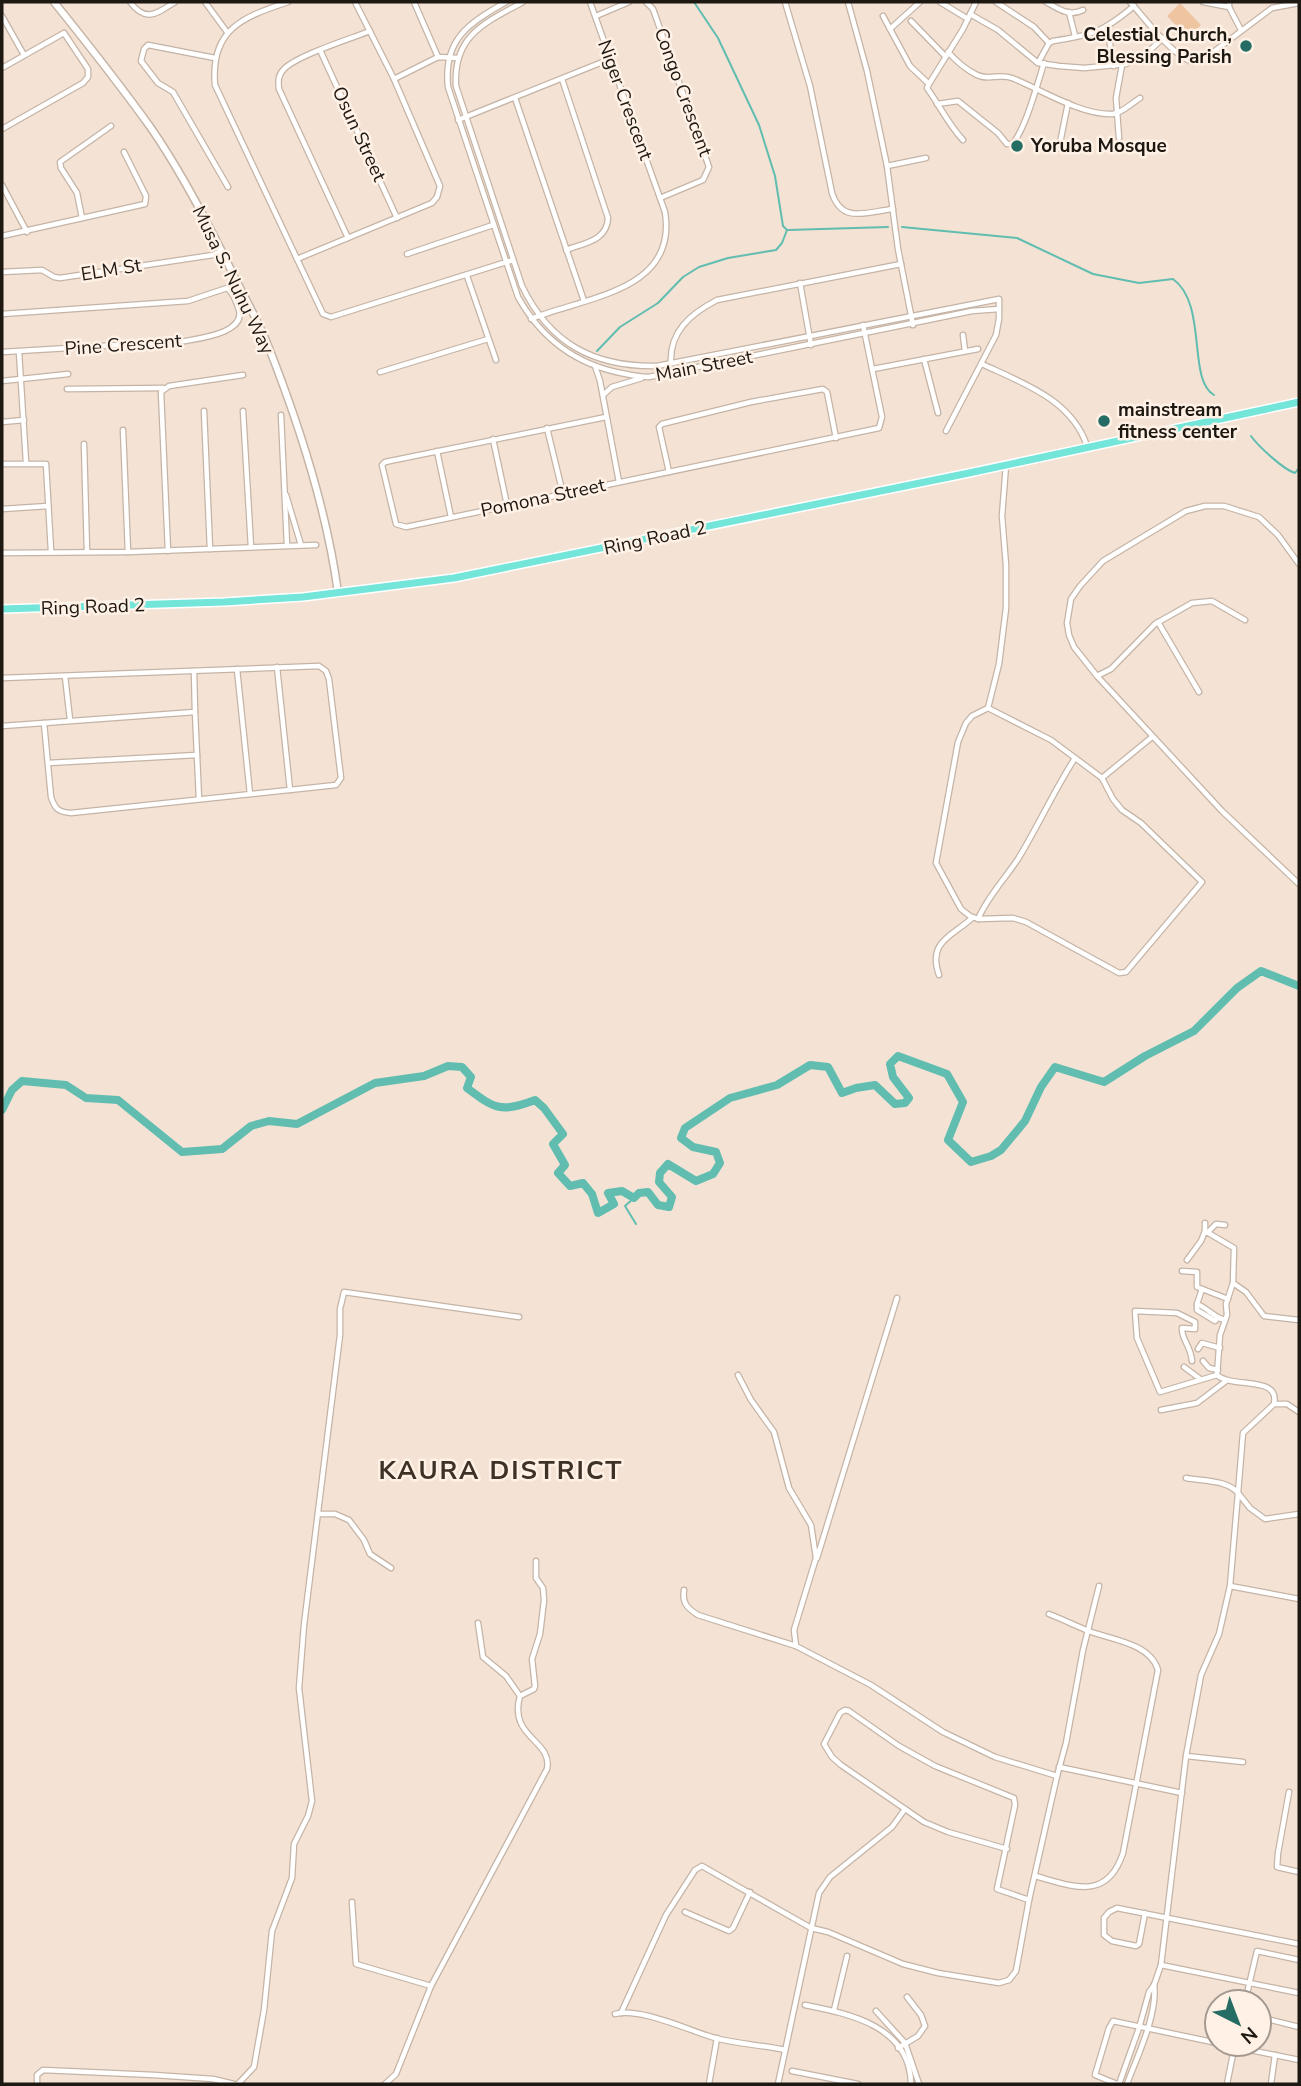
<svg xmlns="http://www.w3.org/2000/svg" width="1301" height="2086" font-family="'Nunito Sans',sans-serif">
<rect width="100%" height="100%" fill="#f4e3d4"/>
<!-- green -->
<polygon fill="#efc5a1" points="1180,3 1201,25 1188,38 1167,16"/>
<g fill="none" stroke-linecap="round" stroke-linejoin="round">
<!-- stream -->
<g stroke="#60bdb0" stroke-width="2">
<path d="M902,227L1017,238L1093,274L1139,283L1173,279C1208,304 1187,380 1214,395"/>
<polyline points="788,230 888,227"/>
<polyline points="597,351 620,327 658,303 683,277 699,267 728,258 776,250 782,243 787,230 783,226 775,176 759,125 718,38 694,2"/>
<path d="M1251,436C1258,446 1284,470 1295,473L1299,468"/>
<polyline points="634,1198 625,1206 636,1224"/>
</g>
<!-- river -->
<path stroke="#60bdb0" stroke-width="8" d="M2,1110L12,1090L22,1081L66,1085L86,1098L118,1100L182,1152L222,1149L251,1126L269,1121L297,1124L375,1083L424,1076L448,1066L462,1067L471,1077L467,1088C495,1109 501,1113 535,1100L544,1108L563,1134L553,1144L565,1165L558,1173L570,1186L583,1183L592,1194L598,1213L614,1204L608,1193L622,1191L634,1198L639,1193L648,1192L658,1205L669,1207L672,1197L659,1182L660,1173L668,1164L696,1181L713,1174L720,1163L716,1152L693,1147L681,1138L685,1128L730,1098L777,1085L810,1065L828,1067L842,1093L856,1088L875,1085L895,1104L905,1103L909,1098L893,1077L890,1064L898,1056L947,1074L963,1102L948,1140L971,1162L991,1156L1001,1150L1025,1121L1041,1087L1055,1067L1104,1082L1145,1056L1194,1031L1237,988L1261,971L1299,986"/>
<!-- minor casing -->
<g stroke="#c5b4a6" stroke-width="7">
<g id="minor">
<path d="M130,2C146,23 156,14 175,2"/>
<polyline points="205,2 227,32"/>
<path d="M288,2C243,17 210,29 215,85L323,314L331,317L513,260"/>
<polyline points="414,2 438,57"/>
<path d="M506,2C469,23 443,39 448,87L518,297C541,338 575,364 621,373C630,375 640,377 649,377L972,311L999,309"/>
<path d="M523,2C484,23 453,36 456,86L522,286C550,344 594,367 657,366L999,299V319L996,335L946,431"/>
<polyline points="646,2 653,9 709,167 703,180 660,198"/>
<path d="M785,2L810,86L832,193C842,224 866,212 893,209"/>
<polyline points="848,2 867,71 887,166 898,249 913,325"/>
<polyline points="940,2 968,19"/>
<polyline points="996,2 1034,27 1049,43"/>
<path d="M1046,2C1059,9 1069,17 1083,10"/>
<path d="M1130,2C1145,18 1173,57 1193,62L1208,56L1272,8L1299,3"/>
<polyline points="1203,2 1229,7"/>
<polyline points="1229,2 1229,7 1241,30"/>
<polyline points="1069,12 1075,36"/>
<polyline points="970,14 998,30 1038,63 1059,66 1084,68 1126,64 1147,53 1163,38"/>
<polyline points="2,16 24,55"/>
<polyline points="596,16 629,2"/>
<path d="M883,16L910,66L929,84L927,88C940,106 948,124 963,140"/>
<polyline points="911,21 945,56"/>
<polyline points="1107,28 1114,66"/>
<polyline points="890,29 920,2"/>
<polyline points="320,50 397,218"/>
<path d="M948,52C956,61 965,69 977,75C989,81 999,73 1012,78C1040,89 1082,116 1113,114C1122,113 1132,103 1140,98"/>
<polyline points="215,58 148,45 144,49 141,61 158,83 173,92 228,187"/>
<path d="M1038,63L1049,43L1053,41C1093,35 1103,32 1134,6"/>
<polyline points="2,68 64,33 88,69 88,77 83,83 2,129"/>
<polyline points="394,79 438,57 458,58"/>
<path d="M562,79L608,218C607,241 584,243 566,250"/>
<polyline points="929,84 963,29 976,2"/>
<polyline points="515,98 584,301"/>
<path d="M937,104L958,101L998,133L1007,144H1012C1025,131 1038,82 1044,63"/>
<polyline points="458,120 610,59"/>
<polyline points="1119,138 1116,98 1122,65"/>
<polyline points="1059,148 1068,103"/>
<polyline points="887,166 926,158"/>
<polyline points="2,185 27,232"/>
<polyline points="82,218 77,193 61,168 60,162 111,126"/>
<polyline points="2,236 145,204 146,196 124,152"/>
<path d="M348,238L279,89C278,81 278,75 284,69C298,55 350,39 370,31"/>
<polyline points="407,254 493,225"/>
<polyline points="297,259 432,203 437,197 440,186 394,79 355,2"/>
<polyline points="2,272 42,270 54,277 60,278 213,255 221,251"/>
<polyline points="467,276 496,360"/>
<polyline points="800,283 811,345"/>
<path d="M2,314L188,301L227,288C233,293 235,299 238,307C249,332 202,338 185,341L2,352"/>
<path d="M531,319C584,297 678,292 665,212L590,2"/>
<polyline points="963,335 965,351"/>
<polyline points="19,352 26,462"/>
<polyline points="924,359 938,413"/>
<path d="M671,364C669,332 690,314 717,300L901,264"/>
<path d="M982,364C1023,383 1072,400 1087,446"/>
<polyline points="595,366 600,381 619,482"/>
<polyline points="873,369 978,349"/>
<polyline points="380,372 488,339"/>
<polyline points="2,381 68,374"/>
<polyline points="67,389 163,388"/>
<polyline points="603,395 612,387 642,378"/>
<polyline points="204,411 210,549"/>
<polyline points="243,411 251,547"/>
<polyline points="281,415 287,545"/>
<polyline points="606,417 385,462 382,465 396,524 406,527 879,428 882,417 863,325"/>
<polyline points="2,422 24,420"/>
<polyline points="547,428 563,494"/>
<polyline points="123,430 128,552"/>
<polyline points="493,439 507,505"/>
<polyline points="84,444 87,552"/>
<polyline points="437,451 451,517"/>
<polyline points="2,464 46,464 51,551"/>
<polyline points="669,472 659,427 662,424 751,402 823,389 827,392 836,438"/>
<polyline points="286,495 301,545"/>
<polyline points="2,509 48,506"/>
<polyline points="168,551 161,392 169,386 243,375"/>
<polyline points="2,553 128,552 316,545"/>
<polyline points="1299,564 1278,535 1259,517 1224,506 1205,506 1186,511 1103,561 1080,586 1071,599 1067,623 1069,635 1074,647 1097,676 1222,811 1299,884"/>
<polyline points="1158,622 1199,692"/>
<polyline points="277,667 290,790"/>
<polyline points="237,669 250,794"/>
<polyline points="65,676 70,720"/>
<polyline points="1097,676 1111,669 1155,624 1192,603 1212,601 1245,620"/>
<path d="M2,678L319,666L326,671L329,679L341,778L336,785L71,813C58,812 55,809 51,797L44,723L2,726"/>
<polygon points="988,708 1051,740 1102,778 1113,799 1122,810 1141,823 1202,882 1126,972 1119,973 1026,922 1013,918 978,919 970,916 961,909 936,863 958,742 966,723 972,716"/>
<polyline points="988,708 999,664 1006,608 1006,565 1002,516 1006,465"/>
<polyline points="195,712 199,799"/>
<polyline points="44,723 195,712 194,671"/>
<polyline points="48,763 197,755"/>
<polyline points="1102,778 1152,737"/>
<path d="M978,919C988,896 1004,880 1018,859C1038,826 1054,791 1075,758"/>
<path d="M939,975C927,941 953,936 972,918"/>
<polyline points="1205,1223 1205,1231"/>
<polyline points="1208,1232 1216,1224 1225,1225"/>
<path d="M1187,1260L1201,1241L1205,1231L1234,1248L1233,1283L1226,1304L1227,1315L1220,1335L1217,1375C1233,1389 1280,1375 1274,1404L1243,1433L1238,1493L1250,1508L1265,1519L1299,1514"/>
<polyline points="1182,1271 1197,1272 1197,1287 1228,1299"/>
<polyline points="1233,1283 1246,1292 1264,1316 1299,1320"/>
<path d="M1202,1289L1197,1304C1208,1308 1214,1318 1225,1320"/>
<polyline points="1197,1304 1197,1310 1215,1321 1217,1319"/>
<polyline points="1198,1349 1202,1343 1220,1348"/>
<path d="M1192,1361C1191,1346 1181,1339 1182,1328L1195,1329V1322L1177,1313L1135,1311L1137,1338L1160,1392L1217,1375"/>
<polyline points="1203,1361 1209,1368 1218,1370"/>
<polyline points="1184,1367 1199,1378"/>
<polyline points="738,1375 751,1400 774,1432 789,1488 811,1525 816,1558 794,1630 796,1646"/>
<polyline points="1274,1404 1287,1404 1299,1412"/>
<polyline points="1161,1410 1197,1403 1226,1381"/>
<polyline points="318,1514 335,1514 349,1520 364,1540 370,1554 391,1568"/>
<polyline points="817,1558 897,1298"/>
<polyline points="1230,1586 1299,1599"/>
<path d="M684,1590C682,1603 687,1608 698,1615L796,1646L871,1685L943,1732L995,1757L1057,1776"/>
<polyline points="478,1623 483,1657 506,1676 520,1696"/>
<polyline points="1186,1756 1243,1762"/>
<polyline points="1059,1767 1182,1793"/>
<polyline points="1289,1792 1278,1853 1277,1867 1299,1872"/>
<polyline points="1007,1849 948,1832 924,1822 841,1765 832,1757 824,1744 840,1713 845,1710 849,1711 899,1746 935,1766 1014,1798 1015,1805 997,1889 1029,1900"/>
<path d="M1035,1876C1072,1886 1107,1902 1123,1853L1158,1670C1150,1642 1107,1639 1086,1630C1074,1625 1062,1619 1049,1614"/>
<polyline points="352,1902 356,1964 431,1986"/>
<polyline points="685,1912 729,1931 733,1928 750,1892"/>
<polyline points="1145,1913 1139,1944 1136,1946 1112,1941 1104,1935 1104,1918 1109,1912 1117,1908 1299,1944"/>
<polyline points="1161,1965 1299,1993"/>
<polyline points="1245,2002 1257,1951 1299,1960"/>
<path d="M805,2005C850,2014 910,2026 911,2084"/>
<polyline points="834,2010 847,1956"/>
<polyline points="876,2011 905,2043 919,2084"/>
<polyline points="621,2013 666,1915 695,1870 702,1866 811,1928 828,1932 903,1964 938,1973 999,1983 1009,1980 1016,1971 1029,1900 1057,1776 1066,1743 1083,1650 1099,1586"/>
<path d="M615,2014C640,2007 690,2031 715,2038C738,2044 762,2045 785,2050"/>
<polyline points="1259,2017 1299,2027"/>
<polyline points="1221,2044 1299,2060"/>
<polyline points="898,2048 918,2036 925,2026 921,2015 907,1997"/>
<polyline points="792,2071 858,2084"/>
<polyline points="37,2084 37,2075 43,2070 154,2075 213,2079 234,2084"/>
<polyline points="238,2084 254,2067 264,2010 272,1931 292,1878 294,1844 308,1816 312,1801 299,1688 304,1625 340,1335 340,1309 344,1292 519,1317"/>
<path d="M385,2084L396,2074L431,1986L547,1769C553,1740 508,1738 520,1696L534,1689L535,1686L532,1659L540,1634L544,1600L543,1588L536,1578V1561"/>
<polyline points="709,2084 717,2038"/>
<polyline points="778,2084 819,1893 830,1877 892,1827 905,1809"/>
<polyline points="1117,2084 1095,2075 1109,2028 1113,2021 1217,2043"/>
<path d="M1119,2084L1139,2028L1149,1992L1154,1985L1161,1965L1186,1756L1201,1675L1219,1634L1230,1586L1238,1493C1228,1480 1202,1481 1186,1478"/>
<path d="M1127,2084C1137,2057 1158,2014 1154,1985"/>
<polyline points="1227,2084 1235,2044"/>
<polyline points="1271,2084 1275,2055"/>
</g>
</g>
<!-- tertiary casing -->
<g stroke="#c5b4a6" stroke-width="9">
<path id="tertiary" d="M54,2C87,43 120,85 151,128C182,173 208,223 232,272C244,297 259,322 269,348C300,427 327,510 338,593"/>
</g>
<!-- primary casing -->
<g stroke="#fff" stroke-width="10">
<polyline id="primary" points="2,609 224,602 303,597 454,578 969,473 1299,402"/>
</g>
<!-- minor -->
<use href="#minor" stroke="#fff" stroke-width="4.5"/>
<!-- tertiary -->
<use href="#tertiary" stroke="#fff" stroke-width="6"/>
<!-- primary -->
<use href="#primary" stroke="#73e5d9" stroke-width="7"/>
</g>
<!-- markers -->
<g fill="#256d64" stroke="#fff1e5" stroke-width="2.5">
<circle cx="1246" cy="46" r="7"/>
<circle cx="1017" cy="146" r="7"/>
<circle cx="1104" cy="421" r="7"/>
</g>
<g text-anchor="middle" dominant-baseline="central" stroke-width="5" stroke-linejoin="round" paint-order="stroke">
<!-- poi labels -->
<g font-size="19" font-weight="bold" fill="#1e1813" stroke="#fff1e5" text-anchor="start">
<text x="1232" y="35" text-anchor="end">Celestial Church,<tspan x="1232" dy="22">Blessing Parish</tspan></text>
<text x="1031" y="146">Yoruba Mosque</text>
<text x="1118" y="410">mainstream<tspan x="1118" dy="22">fitness center</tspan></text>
</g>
<!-- street labels -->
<g font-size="19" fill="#1e1813" stroke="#fff1e5">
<text transform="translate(683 92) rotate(70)">Congo Crescent</text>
<text transform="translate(625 100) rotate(70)">Niger Crescent</text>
<text transform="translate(359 134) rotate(65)">Osun Street</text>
<text transform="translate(111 270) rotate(-9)">ELM St</text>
<text transform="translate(233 280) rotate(64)">Musa S. Nuhu Way</text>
<text transform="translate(123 345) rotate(-4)">Pine Crescent</text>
<text transform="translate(704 366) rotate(-11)">Main Street</text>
<text transform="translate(543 498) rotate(-12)">Pomona Street</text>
<text transform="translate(655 538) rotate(-12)">Ring Road 2</text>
<text transform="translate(93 607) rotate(-2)">Ring Road 2</text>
</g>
<!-- district labels -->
<g font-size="26" font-weight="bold" letter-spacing="2" fill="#3e3125" stroke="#fff1e5">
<text x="501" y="1470">KAURA DISTRICT</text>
</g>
</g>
<!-- border -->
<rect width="1301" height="2086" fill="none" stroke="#1e1813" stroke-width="7"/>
<!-- north arrow -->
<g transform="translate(1238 2023) rotate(138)"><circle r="33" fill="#fff1e5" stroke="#a59a91" stroke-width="2"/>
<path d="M0-5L12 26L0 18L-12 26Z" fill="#256d64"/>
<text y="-10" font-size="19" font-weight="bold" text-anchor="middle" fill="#1e1813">N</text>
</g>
</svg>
